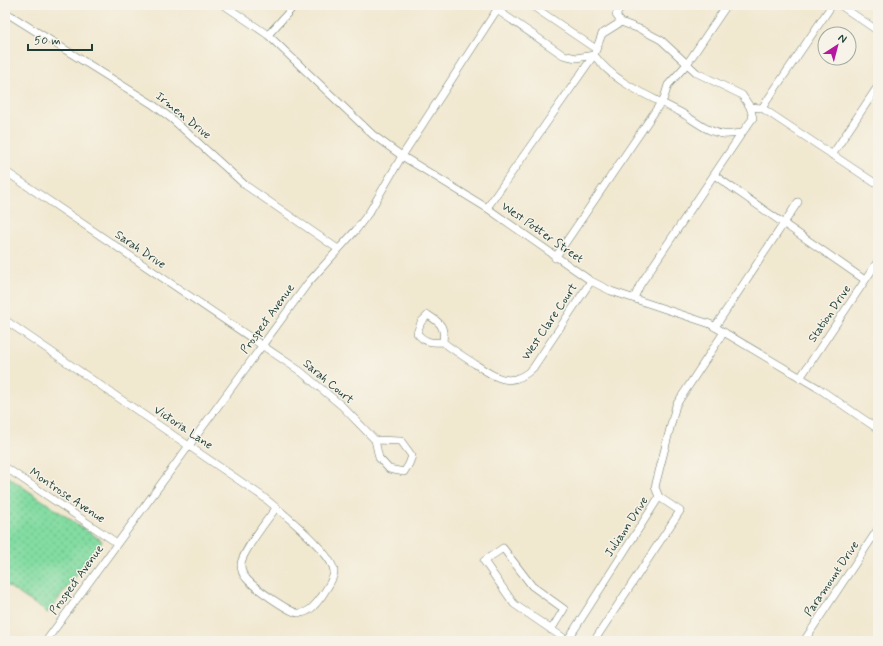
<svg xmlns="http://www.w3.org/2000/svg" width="883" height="646" font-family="Mynerve,sans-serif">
<defs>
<pattern id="grass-dots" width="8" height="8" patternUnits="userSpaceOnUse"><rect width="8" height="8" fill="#83dca2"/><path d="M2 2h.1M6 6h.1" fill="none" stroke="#6bb485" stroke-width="1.8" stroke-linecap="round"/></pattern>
</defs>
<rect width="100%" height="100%" fill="#f7f3e8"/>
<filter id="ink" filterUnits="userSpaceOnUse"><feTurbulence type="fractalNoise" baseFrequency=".025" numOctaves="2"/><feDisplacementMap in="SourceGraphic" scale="8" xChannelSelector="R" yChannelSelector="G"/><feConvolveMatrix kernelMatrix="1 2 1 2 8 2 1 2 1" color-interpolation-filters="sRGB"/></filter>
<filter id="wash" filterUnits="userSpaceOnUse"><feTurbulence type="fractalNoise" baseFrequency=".012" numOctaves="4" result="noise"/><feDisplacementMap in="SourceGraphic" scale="16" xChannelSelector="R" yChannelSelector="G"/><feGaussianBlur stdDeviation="0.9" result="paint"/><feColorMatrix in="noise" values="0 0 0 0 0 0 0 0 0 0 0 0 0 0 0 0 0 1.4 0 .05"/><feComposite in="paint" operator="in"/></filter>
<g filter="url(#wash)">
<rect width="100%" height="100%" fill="#f1e8d0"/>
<!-- grass -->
<polygon fill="url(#grass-dots)" stroke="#518c6b" points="5,475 102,541 48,613 5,584"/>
</g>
<g filter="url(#ink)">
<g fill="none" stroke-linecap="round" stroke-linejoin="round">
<!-- street casing -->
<g stroke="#68796b" stroke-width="8">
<g id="street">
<polyline points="224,5 268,35 373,135 402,156 487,208 591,281 611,291 710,324 818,388 878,429"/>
<polyline points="531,5 596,49"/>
<polyline points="840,5 878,31"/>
<polyline points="497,10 563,55 576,58 594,55"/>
<polyline points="5,12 152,104 172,119 245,185 338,249"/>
<polyline points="621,22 616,15 623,5"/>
<polyline points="268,35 295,5"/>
<polyline points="750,107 762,108 878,185"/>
<polyline points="762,108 832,5"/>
<polyline points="832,155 878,86"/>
<polyline points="5,171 300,371 342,406 375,440 379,458 389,469 404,472 409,464 412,456 401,441 375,440"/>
<polyline points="714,175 865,280"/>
<path d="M487,208L594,55L602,34L621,22L642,30L661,40L697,73L742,95L750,107L753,118L742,133C736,133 729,135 723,134C707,132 694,120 680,112C648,95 617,85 594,55"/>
<polyline points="555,258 664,98 668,85 687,64 727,5"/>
<polyline points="634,298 640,285 742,133"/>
<path d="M5,320L262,496C277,508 334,554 334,572C333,581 326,589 322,596C316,604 309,614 298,613C289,612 252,586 246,578C243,575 241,569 241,564C242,552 268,519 276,508"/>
<polyline points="715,327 798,202"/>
<path d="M443,342C431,343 424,342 417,333L421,322L428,315C441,323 445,327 443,342C453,350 464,357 475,364C495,378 512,389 533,368L591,281"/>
<polyline points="800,378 878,261"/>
<polyline points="5,467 117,543"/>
<polyline points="551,630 564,609 532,586 503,548 484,561 514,604 568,641"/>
<polyline points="46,641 308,283 356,230 370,211 402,156 500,5"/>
<polyline points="567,641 659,497 655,487 676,405 724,332"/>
<polyline points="594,641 680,511 659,497"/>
<polyline points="804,641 878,529"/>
</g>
</g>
<!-- street -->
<use href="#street" stroke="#fff" stroke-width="7"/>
</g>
</g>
<g text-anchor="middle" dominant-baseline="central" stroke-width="3" stroke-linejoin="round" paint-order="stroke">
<!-- street labels -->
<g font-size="12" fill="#1f3d34" stroke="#f7f3e8">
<text transform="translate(183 116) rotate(39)">Irmen Drive</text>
<text transform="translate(542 233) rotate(35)">West Potter Street</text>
<text transform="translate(140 250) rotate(34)">Sarah Drive</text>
<text transform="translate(830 314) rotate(-56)">Station Drive</text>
<text transform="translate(268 319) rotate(-54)">Prospect Avenue</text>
<text transform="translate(550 322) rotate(-56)">West Clare Court</text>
<text transform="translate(328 382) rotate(40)">Sarah Court</text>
<text transform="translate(183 428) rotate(34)">Victoria Lane</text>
<text transform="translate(67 496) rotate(34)">Montrose Avenue</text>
<text transform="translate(627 527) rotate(-57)">Juliann Drive</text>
<text transform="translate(832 579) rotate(-56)">Paramount Drive</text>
<text transform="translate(77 580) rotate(-54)">Prospect Avenue</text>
</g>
</g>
<!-- margin -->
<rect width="883" height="646" fill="none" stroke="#f7f3e8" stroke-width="20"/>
<!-- north arrow -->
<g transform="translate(837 46) rotate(36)"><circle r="19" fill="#f7f3e8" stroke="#a1aaa0"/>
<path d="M0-3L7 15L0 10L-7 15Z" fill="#b5179e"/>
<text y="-6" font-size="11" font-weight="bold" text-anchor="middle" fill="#1f3d34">N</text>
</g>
<!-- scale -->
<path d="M28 44v6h64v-6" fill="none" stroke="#1f3d34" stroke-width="2"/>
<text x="34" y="44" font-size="12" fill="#1f3d34" stroke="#f7f3e8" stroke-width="3" paint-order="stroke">50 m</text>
</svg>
